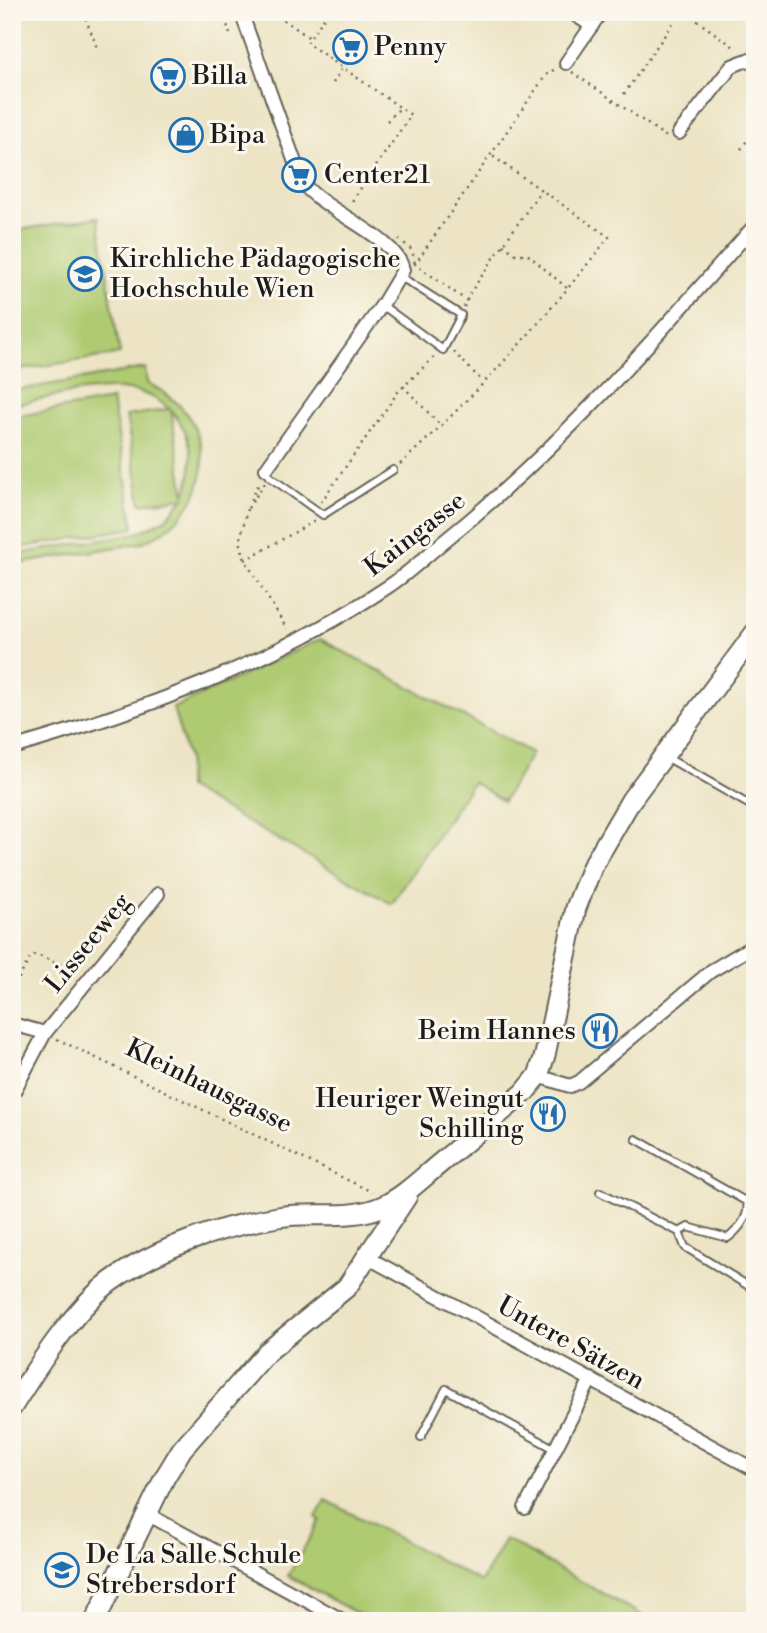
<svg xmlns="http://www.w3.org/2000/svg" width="767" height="1633" font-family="'Libre Bodoni',serif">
<rect width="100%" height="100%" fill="#fbf7ec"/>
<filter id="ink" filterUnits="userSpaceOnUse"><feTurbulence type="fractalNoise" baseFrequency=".0143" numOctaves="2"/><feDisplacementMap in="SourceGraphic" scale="14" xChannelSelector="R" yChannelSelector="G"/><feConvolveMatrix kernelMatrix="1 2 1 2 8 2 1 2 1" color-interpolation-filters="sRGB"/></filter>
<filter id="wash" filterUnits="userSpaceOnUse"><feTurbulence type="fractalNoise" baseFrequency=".00686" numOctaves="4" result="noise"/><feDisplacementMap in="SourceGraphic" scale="28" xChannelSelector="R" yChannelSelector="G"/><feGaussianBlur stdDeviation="1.57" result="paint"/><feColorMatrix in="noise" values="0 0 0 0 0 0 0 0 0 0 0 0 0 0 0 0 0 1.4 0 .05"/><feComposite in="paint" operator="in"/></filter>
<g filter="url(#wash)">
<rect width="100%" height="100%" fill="#ece4c4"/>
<!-- green -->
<g fill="#afcb72" stroke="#667447" stroke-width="2" fill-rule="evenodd">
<polygon points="98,217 120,354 12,371 12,231"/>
<path d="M145,368L147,383C225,419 219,512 141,543L12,565V555L137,533L166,519L184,498L141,504L126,416L169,409C130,371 60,397 12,405V391ZM171,410C194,437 196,462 185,495Z"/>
<polygon points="112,400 134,528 12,549 12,417"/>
<polygon points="320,639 532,753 503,801 473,782 392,904 187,788 188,759 173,708"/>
<polygon points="326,1500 481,1582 505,1539 652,1621 371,1621 288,1576 320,1520 316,1517"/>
</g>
</g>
<g filter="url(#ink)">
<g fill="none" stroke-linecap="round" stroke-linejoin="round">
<!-- lane casing -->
<g stroke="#656257" stroke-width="10">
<g id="lane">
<polyline points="382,305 443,350 461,315 401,277"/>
<polyline points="266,469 270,477 323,515 393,470"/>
<polyline points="666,757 755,808"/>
<path d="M636,1139L747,1202C750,1217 739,1229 728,1238L688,1227L679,1232"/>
<polyline points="600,1192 679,1232 685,1247 755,1290"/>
<polyline points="421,1437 446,1389 555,1449"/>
</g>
</g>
<!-- street casing -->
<g stroke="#656257" stroke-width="16">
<g id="street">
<path d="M241,12L302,182C322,211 398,237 403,270L382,305L266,469"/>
<polyline points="571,12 592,26"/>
<polyline points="566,63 601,12"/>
<polyline points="679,133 732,66 747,60 755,64"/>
<path d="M12,748C141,711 273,663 386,588C408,574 427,555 448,538C562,446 658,335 755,225"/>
<polyline points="12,1024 45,1033"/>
<polyline points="538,1076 570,1086 579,1082 711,971 755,945"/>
<polyline points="12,1095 45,1033 158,894"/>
<polyline points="365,1256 755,1470"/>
<polyline points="525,1508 591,1379"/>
<polyline points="147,1514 344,1621"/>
</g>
</g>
<!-- secondary casing -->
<g stroke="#656257" stroke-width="23">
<g id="secondary">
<path d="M12,1407C37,1367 73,1310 110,1282C156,1248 222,1226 278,1217C312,1211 350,1221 383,1206C403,1197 421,1179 438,1165C467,1141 495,1117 524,1093L538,1076L545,1055L576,908L592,867L631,800L755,633"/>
<polyline points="95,1621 165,1477 182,1449 267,1352 347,1287 407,1196"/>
</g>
</g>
<!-- path -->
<g stroke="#656257" stroke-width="2.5" stroke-dasharray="2 5" stroke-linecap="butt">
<polyline points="83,12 98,50"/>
<polyline points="223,12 230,34"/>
<polyline points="272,12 310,38"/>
<polyline points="328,12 307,43 411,115 350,204"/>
<polyline points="678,12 693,18 737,49"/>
<polyline points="572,72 668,138"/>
<polyline points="333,83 342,68"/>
<polyline points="624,94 680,13"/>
<polyline points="387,121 399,109"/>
<polyline points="741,149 755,130"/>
<polyline points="399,239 412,250 415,264"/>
<polyline points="503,245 516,254 527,254 568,289"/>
<polyline points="467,301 415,264 546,75 555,69"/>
<polyline points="464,307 470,293 541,190"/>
<polyline points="454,352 483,382"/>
<polyline points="403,386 442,427"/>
<path d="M400,464C477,395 545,319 609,237L491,155"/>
<polyline points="251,500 260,481"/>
<polyline points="321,502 398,392 435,356"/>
<polyline points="248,508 265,483"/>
<polyline points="247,509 240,541 245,560 287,629"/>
<polyline points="245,560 315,521"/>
<polyline points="12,991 31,956 37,955 78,972"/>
<polyline points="57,1039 372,1192"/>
</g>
<!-- lane -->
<use href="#lane" stroke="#fff" stroke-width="6"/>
<!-- street -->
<use href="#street" stroke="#fff" stroke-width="12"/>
<!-- secondary -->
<use href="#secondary" stroke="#fff" stroke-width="19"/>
</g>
</g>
<!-- icons -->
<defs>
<g id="supermarket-ring" transform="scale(1.75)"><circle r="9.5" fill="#fbf7ec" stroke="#1f6fb2" stroke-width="1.5"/><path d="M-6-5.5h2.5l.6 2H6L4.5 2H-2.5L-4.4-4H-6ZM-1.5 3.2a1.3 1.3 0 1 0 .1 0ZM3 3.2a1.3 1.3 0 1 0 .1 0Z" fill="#1f6fb2"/></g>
<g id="shop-ring" transform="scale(1.75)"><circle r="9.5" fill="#fbf7ec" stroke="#1f6fb2" stroke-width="1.5"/><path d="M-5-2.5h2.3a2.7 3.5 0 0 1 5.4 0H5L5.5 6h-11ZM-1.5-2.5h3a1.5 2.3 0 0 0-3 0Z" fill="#1f6fb2"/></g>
<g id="university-ring" transform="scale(1.75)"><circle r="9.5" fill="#fbf7ec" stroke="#1f6fb2" stroke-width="1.5"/><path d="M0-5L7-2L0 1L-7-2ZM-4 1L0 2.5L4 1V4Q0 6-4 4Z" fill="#1f6fb2"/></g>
<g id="restaurant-ring" transform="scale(1.75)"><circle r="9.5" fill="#fbf7ec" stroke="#1f6fb2" stroke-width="1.5"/><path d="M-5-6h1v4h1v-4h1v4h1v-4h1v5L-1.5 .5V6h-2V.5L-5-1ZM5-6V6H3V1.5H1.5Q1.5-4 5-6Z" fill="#1f6fb2"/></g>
<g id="school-ring" transform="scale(1.75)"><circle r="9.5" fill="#fbf7ec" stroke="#1f6fb2" stroke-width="1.5"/><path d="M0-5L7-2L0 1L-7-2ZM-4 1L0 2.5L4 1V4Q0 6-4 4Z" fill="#1f6fb2"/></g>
</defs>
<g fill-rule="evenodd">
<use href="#supermarket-ring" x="350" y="47"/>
<use href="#supermarket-ring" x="168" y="76"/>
<use href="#shop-ring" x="186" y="135"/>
<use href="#supermarket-ring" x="299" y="175"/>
<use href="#university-ring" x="85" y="274"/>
<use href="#restaurant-ring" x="600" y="1031"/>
<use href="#restaurant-ring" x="548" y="1114"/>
<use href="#school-ring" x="62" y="1570"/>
</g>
<g text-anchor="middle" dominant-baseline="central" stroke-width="6" stroke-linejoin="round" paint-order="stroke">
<!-- poi labels -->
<g font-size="26" fill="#1c1c1c" stroke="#fbf7ec" text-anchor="start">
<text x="374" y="47">Penny</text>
<text x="192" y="76">Billa</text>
<text x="210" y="135">Bipa</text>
<text x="324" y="175">Center21</text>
<text x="110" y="259">Kirchliche Pädagogische<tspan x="110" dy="30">Hochschule Wien</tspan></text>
<text x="576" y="1031" text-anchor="end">Beim Hannes</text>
<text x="524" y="1099" text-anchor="end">Heuriger Weingut<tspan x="524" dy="30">Schilling</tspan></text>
<text x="86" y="1555">De La Salle Schule<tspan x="86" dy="30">Strebersdorf</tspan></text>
</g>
<!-- street labels -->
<g font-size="26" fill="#1c1c1c" stroke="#fbf7ec">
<text transform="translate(415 534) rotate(-38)">Kaingasse</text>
<text transform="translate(88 943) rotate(-51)">Lisseeweg</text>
<text transform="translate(209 1086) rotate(26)">Kleinhausgasse</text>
<text transform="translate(571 1343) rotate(29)">Untere Sätzen</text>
</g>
</g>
<!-- margin -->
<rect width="767" height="1633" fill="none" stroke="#fbf7ec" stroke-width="42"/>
</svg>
